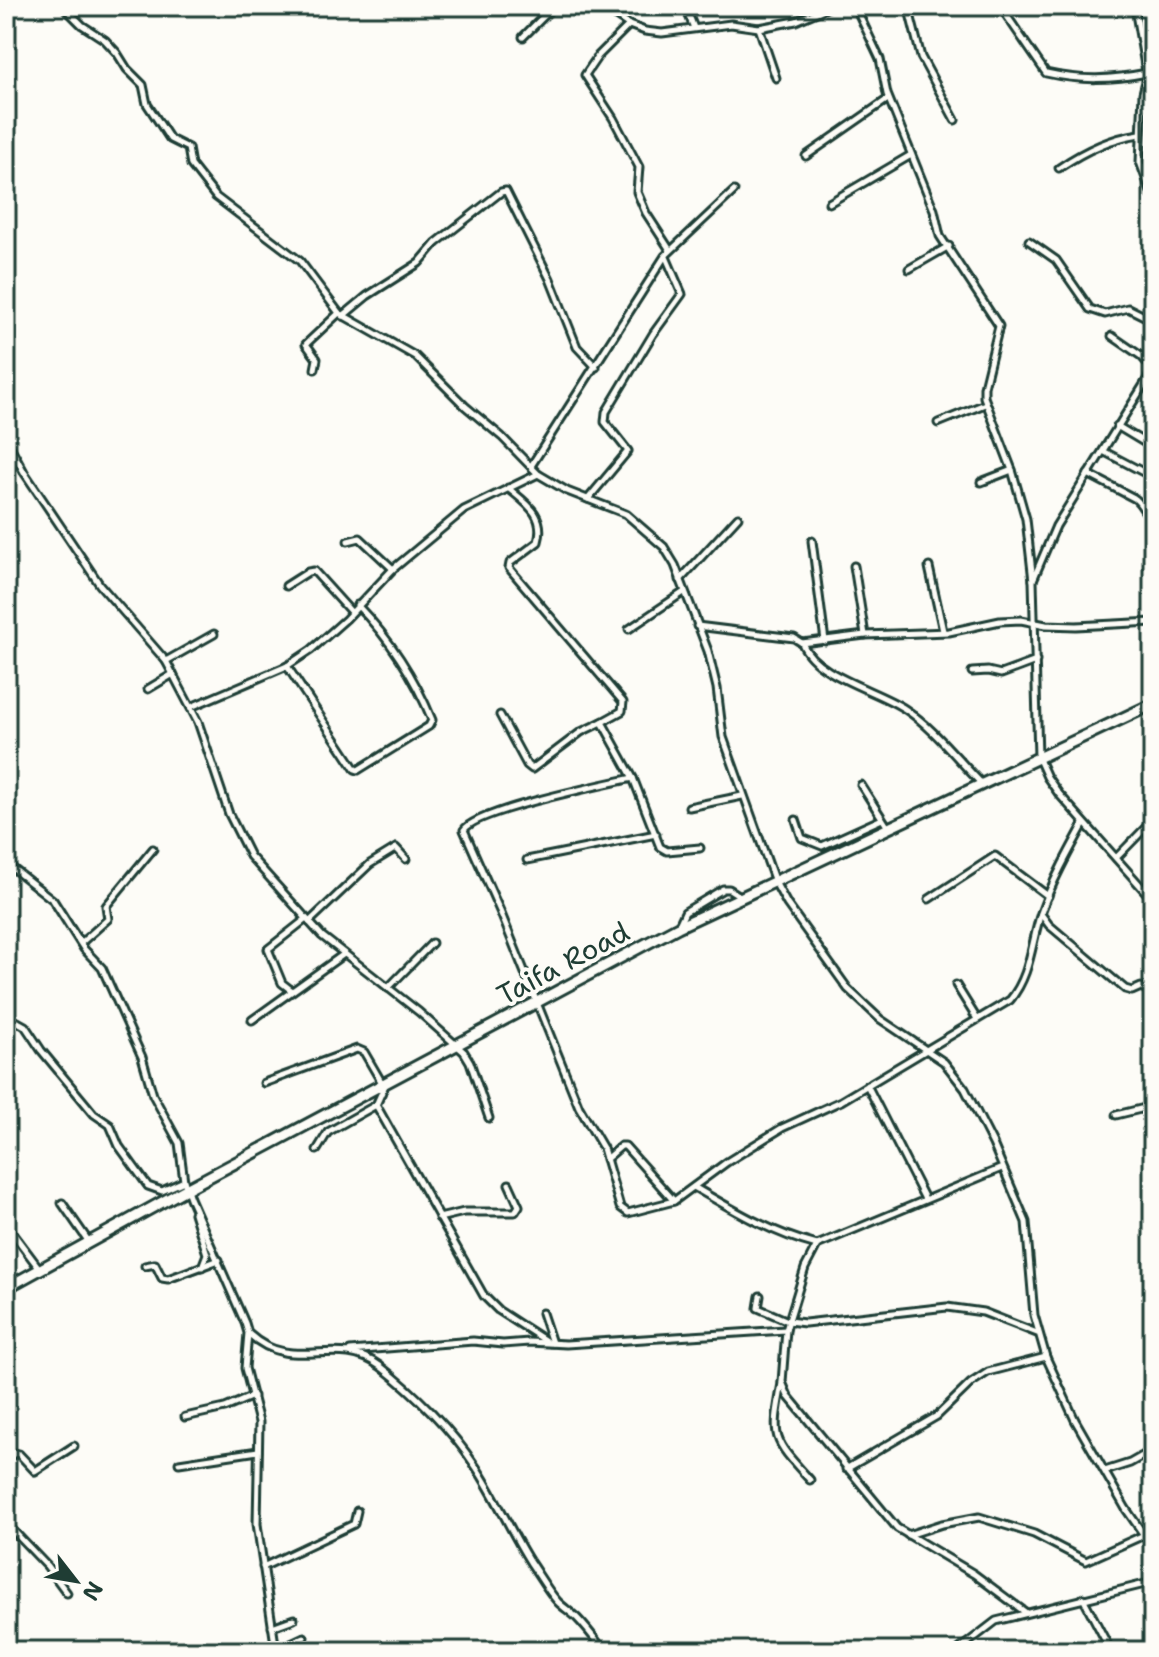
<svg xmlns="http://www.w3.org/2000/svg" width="1159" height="1657" font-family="'Shantell Sans',sans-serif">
<rect width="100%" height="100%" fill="#fdfcf7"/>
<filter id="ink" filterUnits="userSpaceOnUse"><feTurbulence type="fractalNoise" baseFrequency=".0125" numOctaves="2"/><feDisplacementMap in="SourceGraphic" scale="16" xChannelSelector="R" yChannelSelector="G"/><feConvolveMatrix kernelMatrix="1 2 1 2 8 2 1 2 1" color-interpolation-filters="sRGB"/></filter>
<g filter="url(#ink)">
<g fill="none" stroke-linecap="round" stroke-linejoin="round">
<!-- minor casing -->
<g stroke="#1f3d34" stroke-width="11">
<g id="minor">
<polyline points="63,6 82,25 105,40 117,53 127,69 143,85 147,104 170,139 188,148 191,165 216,197 300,261 339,313 415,356 465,406 502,437 538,474 567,491 626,514 664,547 675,565 708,651 717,688 723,737 775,882 787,904 848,989 880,1019 944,1062 965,1089 993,1144 1026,1222 1034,1315 1046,1357 1075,1420 1126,1509 1153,1548"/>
<polyline points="601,6 629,25 645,31 662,33 731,24 759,28 796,21 831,6"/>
<polyline points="685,6 694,28"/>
<polyline points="855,6 880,59 887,94 934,210 940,236 999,326 984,387 984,397 1012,470 1026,519 1033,581 1038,757 1047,777 1059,794 1153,900"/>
<polyline points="908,6 921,57 955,120"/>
<path d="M1000,6L1046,73C1081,81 1112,80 1147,73"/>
<polyline points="1119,6 1153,10"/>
<polyline points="1135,8 1147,77 1143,93 1140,162 1153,198"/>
<polyline points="629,25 598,56 585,75 613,118 639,167 637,192 646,213 670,250"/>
<polyline points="759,28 776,78"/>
<polyline points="523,37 554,6"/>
<polyline points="806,156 888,99"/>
<path d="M1059,168C1084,151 1110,138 1140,134"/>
<polyline points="829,203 911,155"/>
<polyline points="1029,241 1056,260 1090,309 1105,314 1128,308 1144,316 1153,302"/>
<polyline points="909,269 949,246"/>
<polyline points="343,316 367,296 419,263 436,243 501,192 506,191 550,279 577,347 596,367"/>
<polyline points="1112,336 1141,356 1153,369"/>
<polyline points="315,369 317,359 306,344 339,313"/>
<polyline points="938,423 985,404"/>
<polyline points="1117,426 1152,447"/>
<polyline points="6,439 24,472 100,585 166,661 198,722 229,814 250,856 322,936 419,1012 464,1052 470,1062 489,1118"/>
<polyline points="1103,451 1143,472"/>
<polyline points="531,466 665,256 734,191"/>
<path d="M1088,474L1134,498C1143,504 1143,513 1153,519"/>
<polyline points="981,482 1012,470"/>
<path d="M508,488C526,503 546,515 538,542L510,563L509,568L623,702L622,711L602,722L633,778L660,847L667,851L700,848"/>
<polyline points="588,499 628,451 605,422 606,412 653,334 682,294 666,257"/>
<polyline points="348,541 360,538 393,569"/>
<polyline points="812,541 825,641"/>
<polyline points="854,566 865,635"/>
<polyline points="929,567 943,631"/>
<polyline points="680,580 738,517"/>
<polyline points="1033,580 1056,526 1153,370"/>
<polyline points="286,586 308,572 314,571 351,612"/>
<polyline points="697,626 794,638 802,643 865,635 949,632 1000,621 1021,620 1046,625 1076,626 1153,622"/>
<polyline points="629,629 684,592"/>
<path d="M802,643C815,676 877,690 905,709C934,728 957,759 981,783"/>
<polyline points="166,661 214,634"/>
<path d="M287,666L355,769L358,770L429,726L432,720C415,678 388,637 357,605"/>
<polyline points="972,672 988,671 1001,674 1036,661"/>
<polyline points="148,689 173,674"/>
<polyline points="191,707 287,666 311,650 346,619 393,569 464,510 538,474"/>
<polyline points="500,715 527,765 532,769 581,732 602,722"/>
<path d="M633,778C605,784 474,811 464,830L500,911L579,1107L603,1148L620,1207L628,1213L674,1201L727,1162L782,1128L841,1101L1010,1000C1031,975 1031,943 1041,913C1052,882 1068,853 1084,824"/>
<polyline points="861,785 887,826"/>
<polyline points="689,807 742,796"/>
<polyline points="796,820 802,838 822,846 882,819"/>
<polyline points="1116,858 1153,820"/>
<polyline points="527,860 656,834"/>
<polyline points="6,863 53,900 84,949 102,968 142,1057 153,1095 179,1143 184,1181 190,1198 245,1323 248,1333 245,1368 259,1422 257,1524 276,1651"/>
<polyline points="929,899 995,856 1048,896"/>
<polyline points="1041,914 1049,925 1125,989 1132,991 1141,987 1149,991"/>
<polyline points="309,922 370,864 396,848 406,859"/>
<polyline points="678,927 685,912 723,889 729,889 740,896"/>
<polyline points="81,943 108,919 106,906 153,849"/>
<polyline points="956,985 977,1019"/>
<polyline points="388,988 432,943"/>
<polyline points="291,990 282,983 268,949 306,919"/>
<polyline points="252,1020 344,954"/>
<polyline points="6,1023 16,1021 25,1026 41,1050 94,1114 110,1125 119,1146 148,1186 162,1191 184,1181"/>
<polyline points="264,1083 357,1049 364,1052 382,1083"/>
<polyline points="867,1085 925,1199"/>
<polyline points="376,1105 484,1296 498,1310 546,1341"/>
<polyline points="1116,1115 1153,1106"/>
<polyline points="317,1150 328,1132 376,1105 386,1083"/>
<polyline points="606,1159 621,1146 625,1146 674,1201"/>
<polyline points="1002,1168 817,1245 805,1268 786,1330 782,1382 788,1396 897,1528 974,1574 1025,1612"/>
<path d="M694,1187C733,1210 773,1234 817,1245"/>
<polyline points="62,1203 89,1242"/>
<polyline points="194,1213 207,1254 202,1267"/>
<polyline points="439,1218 464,1212 515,1212 519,1206 509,1184"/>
<polyline points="6,1224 39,1268"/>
<polyline points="145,1266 155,1264 162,1278 168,1279 219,1260"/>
<polyline points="760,1296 758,1308 788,1321 805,1323 947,1307 983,1312 1037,1333"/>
<polyline points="542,1313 552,1343"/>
<path d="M249,1334C294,1375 335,1333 380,1366C415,1393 452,1430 476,1467C496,1497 511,1532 530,1562C539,1575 548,1591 558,1602C564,1608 571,1612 577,1618C587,1628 595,1639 604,1651"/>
<polyline points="350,1351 473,1341 503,1344 529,1342 566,1344 786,1330"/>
<path d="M782,1383C772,1439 771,1437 810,1480"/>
<polyline points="185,1417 225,1408 253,1396"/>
<polyline points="6,1460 15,1453 19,1454 35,1471 74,1446"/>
<polyline points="179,1463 258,1451"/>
<polyline points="846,1469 937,1416 971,1383 988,1372 1046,1357"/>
<polyline points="1105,1471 1130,1463 1153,1450"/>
<polyline points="6,1523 47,1566 67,1593"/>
<polyline points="908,1535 942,1524 979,1517 1034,1534 1086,1561 1144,1535"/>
<polyline points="263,1567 354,1524 357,1511"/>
<polyline points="1083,1598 1111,1651"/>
<polyline points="272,1627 294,1619"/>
<polyline points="274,1651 304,1637"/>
<polyline points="957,1651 996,1621 1153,1582"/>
</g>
</g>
<!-- highway casing -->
<g stroke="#1f3d34" stroke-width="15">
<polyline id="highway" points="6,1288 186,1189 678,927 1153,704"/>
</g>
<!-- minor -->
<use href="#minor" stroke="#fdfcf7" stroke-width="5"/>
<!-- highway -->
<use href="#highway" stroke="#fdfcf7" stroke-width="9"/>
</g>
</g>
<g text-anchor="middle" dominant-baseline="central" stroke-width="8" stroke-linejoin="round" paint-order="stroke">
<!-- street labels -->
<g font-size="28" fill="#1f3d34" stroke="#fdfcf7">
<text transform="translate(563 963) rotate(-28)">Taifa Road</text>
</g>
</g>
<!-- margin -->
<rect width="1159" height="1657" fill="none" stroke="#fdfcf7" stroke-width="32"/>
<rect x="16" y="16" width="1127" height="1625" fill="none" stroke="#1f3d34" stroke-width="3" filter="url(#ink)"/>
<!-- north arrow -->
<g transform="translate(76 1581) rotate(121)" stroke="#fdfcf7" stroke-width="6" paint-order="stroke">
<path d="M0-6L14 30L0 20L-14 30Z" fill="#1f3d34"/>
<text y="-12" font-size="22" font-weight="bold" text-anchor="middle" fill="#1f3d34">N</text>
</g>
</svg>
